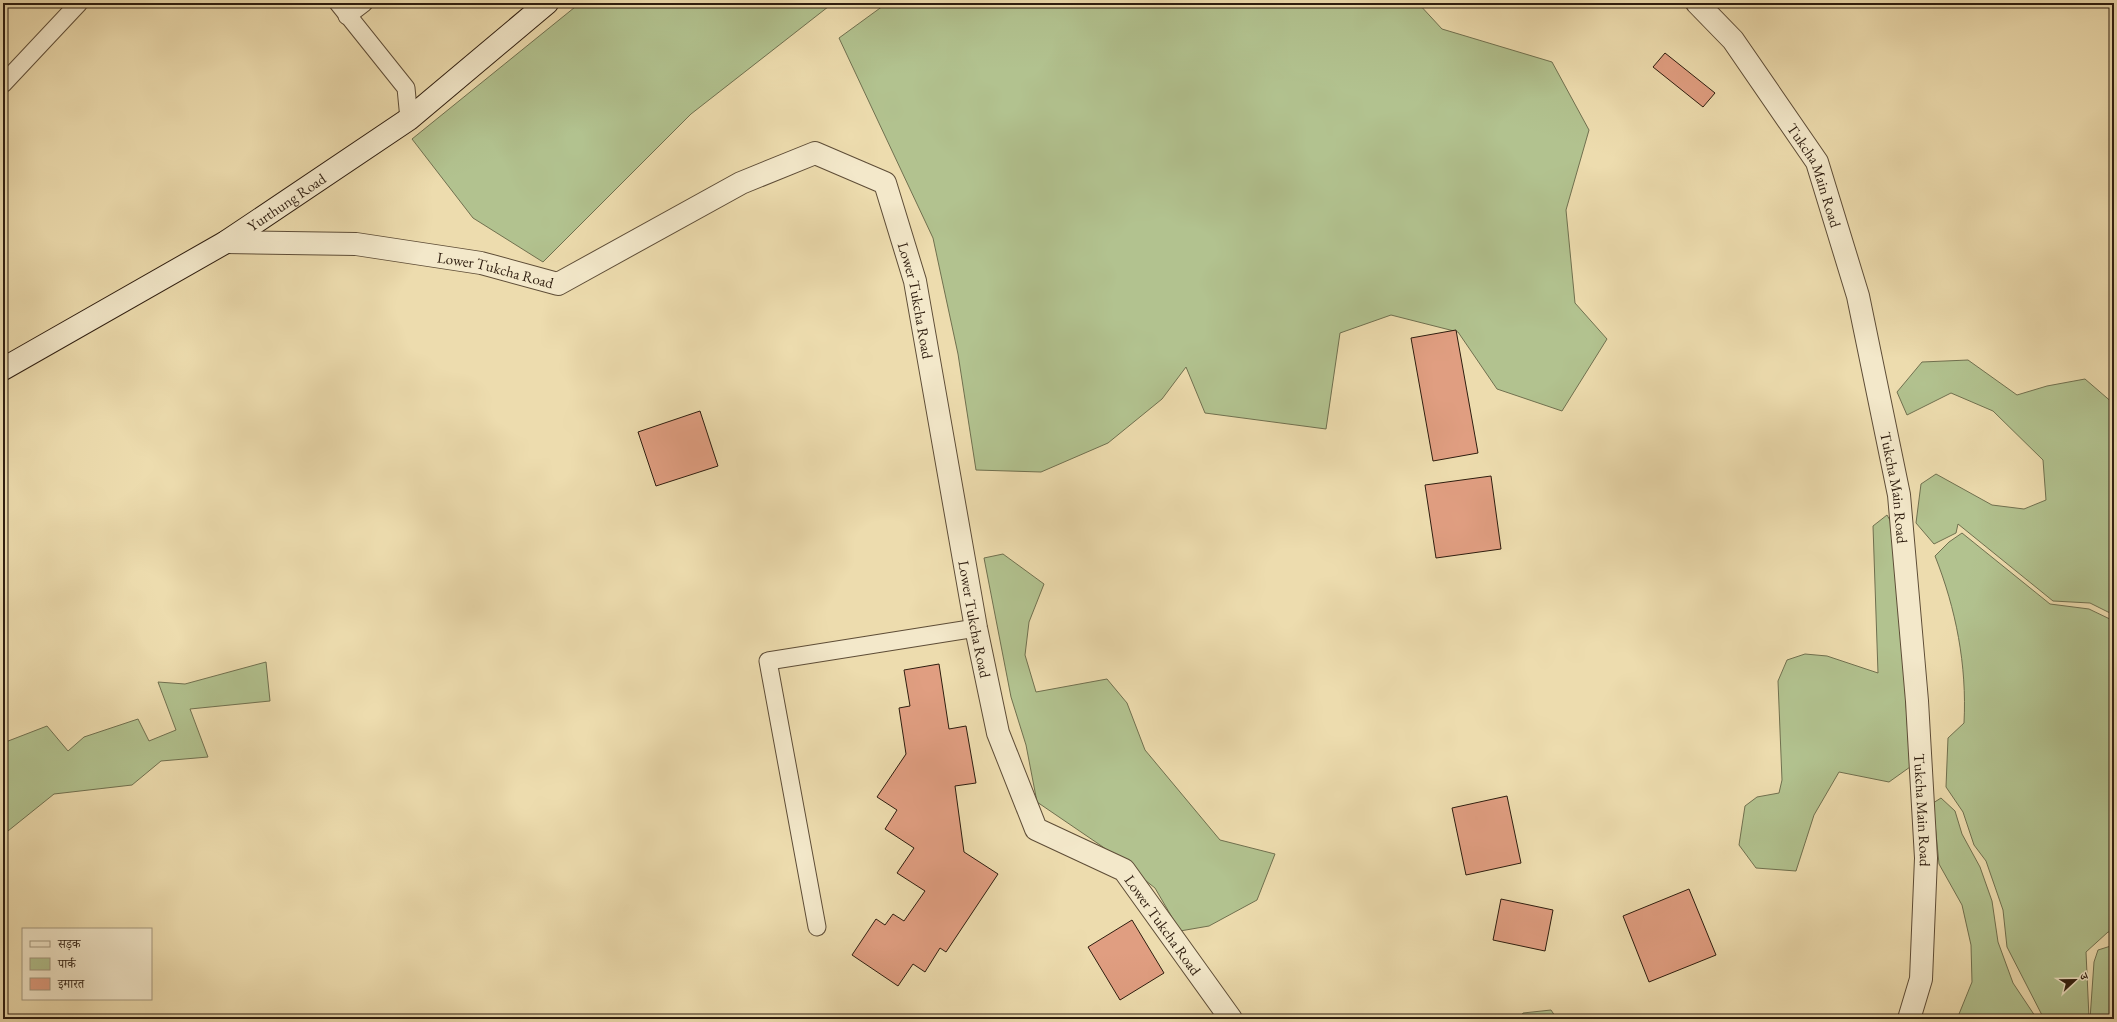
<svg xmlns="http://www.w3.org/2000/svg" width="2117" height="1022" font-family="'EB Garamond','Noto Serif Devanagari',serif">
<rect width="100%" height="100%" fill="#eddcae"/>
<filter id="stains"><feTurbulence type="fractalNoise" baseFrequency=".005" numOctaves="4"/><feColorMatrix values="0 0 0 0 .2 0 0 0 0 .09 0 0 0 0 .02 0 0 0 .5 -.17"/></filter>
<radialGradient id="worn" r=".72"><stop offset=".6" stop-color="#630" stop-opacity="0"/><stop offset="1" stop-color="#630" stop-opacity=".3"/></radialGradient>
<!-- green -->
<g fill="#b2c28f" stroke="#70704f">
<polygon points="580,3 833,3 691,114 543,262 473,218 412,139"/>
<polygon points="887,3 1418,3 1442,29 1552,62 1589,130 1566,210 1575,303 1607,339 1562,411 1497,389 1458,332 1391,315 1340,333 1326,429 1205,413 1186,367 1162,399 1108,443 1041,472 976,470 958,354 933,238 839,38"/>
<polygon points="1968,360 2017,395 2047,386 2085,379 2114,404 2114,615 2090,603 2053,601 1958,524 1956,533 1934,544 1916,523 1921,484 1936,474 1992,505 2024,509 2046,500 2043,460 1993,411 1951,393 1907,415 1897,392 1922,362"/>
<polygon points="1887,515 1895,529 1910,767 1889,782 1839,772 1814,815 1796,871 1756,868 1739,845 1745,806 1757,797 1779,793 1782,780 1778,681 1787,660 1805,654 1827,656 1878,673 1873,526"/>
<path d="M1962,533L2050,604L2089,609L2114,621V932H2108L2086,952L2089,1018L2044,1019L2007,947L2003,910L1986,861L1974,845L1963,812L1946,787L1948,738L1964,723C1967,665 1956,609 1935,556L1949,542Z"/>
<polygon points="1003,554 1044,584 1029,622 1025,655 1036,692 1107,679 1127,703 1145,750 1220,840 1275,854 1257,900 1209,926 1180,931 1155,888 1103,847 1037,802 1026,745 1011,697 984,558"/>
<polygon points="266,662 270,701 190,709 208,757 161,761 132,785 54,794 3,835 3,743 47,726 68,751 84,737 138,719 149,741 176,730 158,682 185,684"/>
<polygon points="1941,798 1955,811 1962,834 1980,867 1992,901 1998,942 2013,983 2037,1019 1957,1019 1972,982 1971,945 1962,905 1939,864 1933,803"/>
<polygon points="2114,945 2114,1019 2090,1019 2094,962 2098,950"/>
<polygon points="1551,1010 1557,1019 1520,1019 1523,1013"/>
</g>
<!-- building -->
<g fill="#e09e81" stroke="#2e1d0f">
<polygon points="1665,53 1715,93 1703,107 1653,67"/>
<polygon points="1456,330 1478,453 1433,461 1411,338"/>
<polygon points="700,411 718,466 656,486 638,432"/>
<polygon points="1491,476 1501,549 1436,558 1425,485"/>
<polygon points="939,664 949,729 966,726 976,783 955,786 964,852 998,874 946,952 940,948 925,972 913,964 898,986 852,955 876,919 885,925 893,914 904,921 925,891 897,873 914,848 885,829 897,810 877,797 906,754 899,708 910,706 904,670"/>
<polygon points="1507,796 1521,863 1466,875 1452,808"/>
<polygon points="1689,889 1716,955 1649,982 1623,916"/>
<polygon points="1501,899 1553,910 1545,951 1493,940"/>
<polygon points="1132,920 1164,973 1120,1000 1088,947"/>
</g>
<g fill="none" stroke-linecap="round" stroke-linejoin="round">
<!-- service casing -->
<g stroke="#5e4d37" stroke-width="19">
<g id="service">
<polyline points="338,3 406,88 409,119"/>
<polyline points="347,16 364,3"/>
<polyline points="3,84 79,3"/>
<polyline points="817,927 768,661 976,628"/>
</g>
</g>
<!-- minor casing -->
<g stroke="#5e4d37" stroke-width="24">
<g id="minor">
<path id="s1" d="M226,242L356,244L481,263L558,284L741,183L815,153L885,183L915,281L976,628L998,733L1036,829L1124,870L1231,1019"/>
</g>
</g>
<!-- tertiary casing -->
<g stroke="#5e4d37" stroke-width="24">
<g id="tertiary">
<path id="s2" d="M1697,3L1733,40L1817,162L1858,296L1899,495L1917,701L1926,858L1921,979L1909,1019"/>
</g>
</g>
<!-- secondary casing -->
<g stroke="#2e1d0f" stroke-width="24">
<g id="secondary">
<path id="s3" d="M3,369L226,242L409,119L547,3"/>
</g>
</g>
<!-- service -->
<use href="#service" stroke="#f3e8ca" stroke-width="17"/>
<!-- minor -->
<use href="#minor" stroke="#f3e8ca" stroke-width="22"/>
<!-- tertiary -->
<use href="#tertiary" stroke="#f3e8ca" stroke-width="22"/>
<!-- secondary -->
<use href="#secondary" stroke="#f3e8ca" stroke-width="22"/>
</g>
<g text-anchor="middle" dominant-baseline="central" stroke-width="3" stroke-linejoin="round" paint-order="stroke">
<!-- street labels -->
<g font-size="15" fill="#2e1d0f" stroke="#f3e8ca">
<text stroke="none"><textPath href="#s2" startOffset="211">Tukcha Main Road</textPath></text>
<text stroke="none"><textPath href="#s3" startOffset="329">Yurthung Road</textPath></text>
<text stroke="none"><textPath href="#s1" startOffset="272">Lower Tukcha Road</textPath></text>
<text stroke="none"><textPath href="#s1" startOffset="823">Lower Tukcha Road</textPath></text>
<text stroke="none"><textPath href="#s2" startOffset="535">Tukcha Main Road</textPath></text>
<text stroke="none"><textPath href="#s1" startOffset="1147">Lower Tukcha Road</textPath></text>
<text stroke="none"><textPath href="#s2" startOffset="859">Tukcha Main Road</textPath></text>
<text stroke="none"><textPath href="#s1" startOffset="1531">Lower Tukcha Road</textPath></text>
</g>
</g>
<!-- margin -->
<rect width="2117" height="1022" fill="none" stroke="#eddcae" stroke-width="16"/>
<rect x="4" y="4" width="2109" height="1014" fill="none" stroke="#2e1d0f" stroke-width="2"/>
<rect x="8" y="8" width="2101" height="1006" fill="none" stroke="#2e1d0f"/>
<!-- legend -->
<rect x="22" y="928" width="130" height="72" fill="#f3e8ca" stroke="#a4977f"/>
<rect x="30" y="941" width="20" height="6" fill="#f3e8ca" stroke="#a4977f"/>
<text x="58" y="948" font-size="12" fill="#2e1d0f">सड़क</text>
<rect x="30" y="958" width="20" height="12" fill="#b2c28f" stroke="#a4977f"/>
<text x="58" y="968" font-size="12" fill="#2e1d0f">पार्क</text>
<rect x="30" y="978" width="20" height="12" fill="#e09e81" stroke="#a4977f"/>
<text x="58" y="988" font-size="12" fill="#2e1d0f">इमारत</text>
<!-- north arrow -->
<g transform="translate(2075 980) rotate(68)" stroke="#f3e8ca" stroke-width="3" paint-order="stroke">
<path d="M0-3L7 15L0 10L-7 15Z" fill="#2e1d0f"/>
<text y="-6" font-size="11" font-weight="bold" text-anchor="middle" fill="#2e1d0f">उ</text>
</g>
<rect width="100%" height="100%" filter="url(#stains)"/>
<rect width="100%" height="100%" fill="url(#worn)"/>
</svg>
